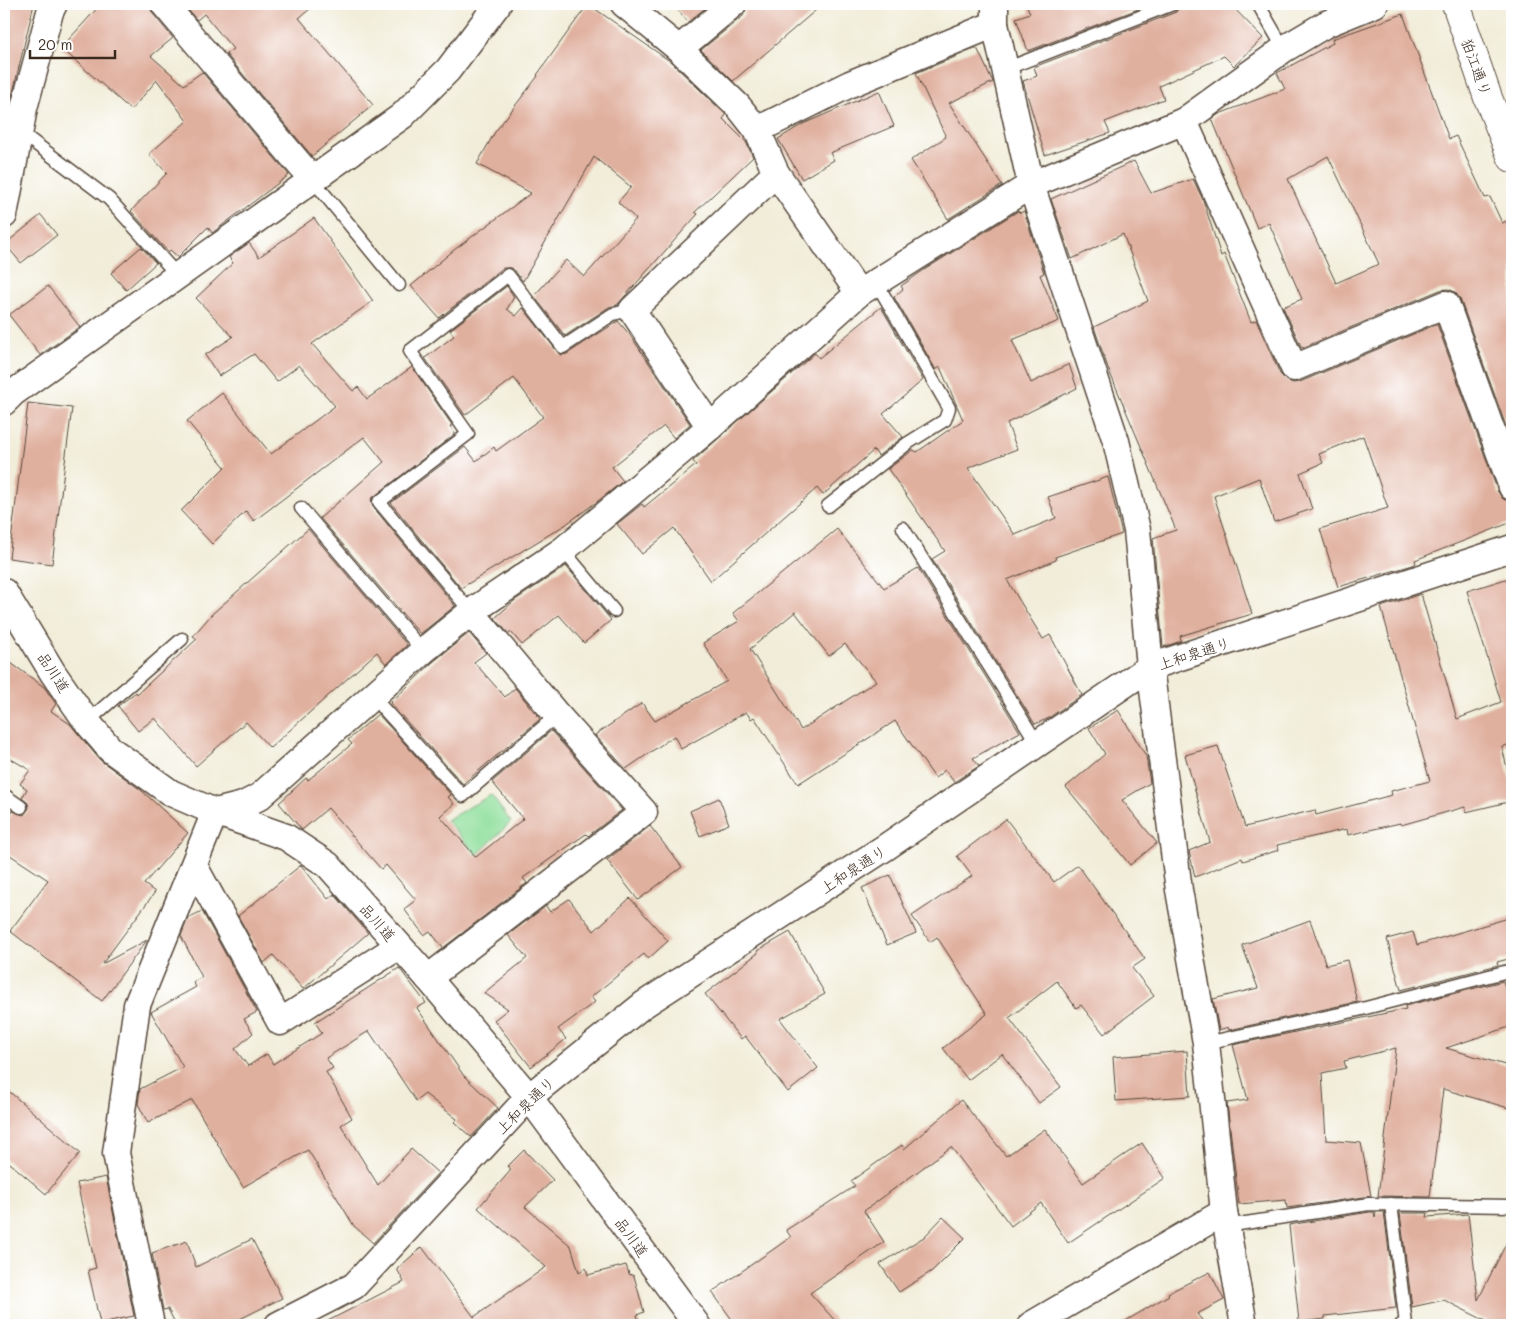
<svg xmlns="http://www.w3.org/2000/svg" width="1516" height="1329" font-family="Mali,'Klee One',sans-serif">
<rect width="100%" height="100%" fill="#fff"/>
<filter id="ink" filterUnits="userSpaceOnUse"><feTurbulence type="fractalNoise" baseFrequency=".02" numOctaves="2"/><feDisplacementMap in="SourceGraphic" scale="10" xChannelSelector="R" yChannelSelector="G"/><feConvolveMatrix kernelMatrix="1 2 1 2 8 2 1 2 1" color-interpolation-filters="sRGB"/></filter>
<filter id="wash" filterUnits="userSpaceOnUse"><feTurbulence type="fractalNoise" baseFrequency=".0096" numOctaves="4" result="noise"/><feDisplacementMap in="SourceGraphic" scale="20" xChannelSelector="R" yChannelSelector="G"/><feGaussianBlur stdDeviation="1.12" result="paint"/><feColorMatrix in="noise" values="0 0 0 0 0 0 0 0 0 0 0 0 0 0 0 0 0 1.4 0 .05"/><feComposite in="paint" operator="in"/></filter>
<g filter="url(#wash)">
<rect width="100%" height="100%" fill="#f1edd9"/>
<!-- green -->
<polygon fill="#90df9d" stroke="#66845e" points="491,795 511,822 477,855 446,820"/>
<g id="blocks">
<!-- building -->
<g fill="#e0b09f" fill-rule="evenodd">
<polygon points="4,4 34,4 12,96 4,95"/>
<polygon points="101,4 149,4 153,14 173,38 151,56 184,85 202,72 289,175 212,233 208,227 178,257 170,250 168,252 131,211 167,173 149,154 187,121 157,80 131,110 61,48"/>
<polygon points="183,4 316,4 299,18 373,105 312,156 226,54 233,49 204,14 197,20"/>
<polygon points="588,4 671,62 726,115 723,119 746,142 753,157 695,212 698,214 617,305 609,307 565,336 534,296 566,260 584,277 636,219 618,202 631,187 594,157 523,281 512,268 503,268 439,318 411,286 454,250 531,193 477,164 495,132 538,76 537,75"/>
<polygon points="673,4 710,4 688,22"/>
<polygon points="748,4 823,4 733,81 701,50 743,16"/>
<polygon points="1026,4 1151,4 1028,51 1016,18 1030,13"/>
<polygon points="1181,4 1230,4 1263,38 1234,66 1224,56 1159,86 1164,99 1105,122 1110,133 1045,155 1023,81 1037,76 1034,67 1176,12"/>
<path d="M1403,14L1449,139L1456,136L1485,198L1490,197L1502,223L1512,219V443L1460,299L1455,292L1448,289L1440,290L1302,348L1283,307L1302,299L1269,223L1257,228L1212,119L1219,114L1285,89L1277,73L1333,43L1332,39ZM1328,156L1379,264L1336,283L1288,179Z"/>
<polygon points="977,48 993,82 949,103 1002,185 948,219 911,160 946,137 916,73"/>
<polygon points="879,91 894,126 830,153 834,160 802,179 778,139 803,124"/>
<polygon points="1134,161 1151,193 1193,179 1203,200 1221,256 1224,254 1251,322 1256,320 1280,374 1286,380 1293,383 1300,382 1437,324 1498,492 1503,499 1512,502 1512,522 1415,560 1416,563 1413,565 1338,587 1320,529 1388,508 1363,436 1319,454 1323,463 1300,473 1312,509 1274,522 1259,478 1214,496 1252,614 1180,636 1181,641 1163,647 1153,538 1176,530 1108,368 1094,327 1148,301 1123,234 1072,259 1051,199"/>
<polygon points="1018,211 1020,213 1024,211 1044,273 1040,275 1059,321 1012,340 1031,383 1069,364 1077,388 1007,423 1017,449 968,468 1015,535 1056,518 1048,497 1108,477 1122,534 1055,557 1056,560 1007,580 1043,639 1050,635 1082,695 1047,719 1035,724 932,559 945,551 888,469 913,450 917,452 963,420 940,367 936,370 894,297 903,289 901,286 924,270"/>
<polygon points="41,215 57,235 21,263 5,244"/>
<polygon points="314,218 373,301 312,344 353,391 358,387 367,399 412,367 452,425 450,426 455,434 371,499 373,507 455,606 420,634 320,518 384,462 364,437 254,521 246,511 212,544 181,511 225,467 187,421 222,393 271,454 335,406 299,365 277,382 254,354 219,376 205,355 233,337 196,298 233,263 229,257 249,243 259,257"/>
<polygon points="141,247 156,263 126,290 111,273"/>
<polygon points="48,286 80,327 40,355 9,315"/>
<polygon points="507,286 514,297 507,309 516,316 523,308 560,355 567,354 618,321 630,335 690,424 674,438 664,426 612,467 623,481 598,501 565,525 461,588 391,503 465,447 476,461 494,447 496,451 543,417 514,378 465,415 425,358 454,336 450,330"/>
<polygon points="881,307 923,380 883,414 903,437 878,456 874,450 823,495 817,488 711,581 674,528 642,554 617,524 642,504 644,507 696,465 693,461 815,353 819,358"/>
<polygon points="28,403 72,408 52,564 9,558"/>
<polygon points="308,529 407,645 386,664 377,652 270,748 246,722 196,766 155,718 138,731 118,706 136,692 137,694 197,639 193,636 212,614"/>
<path d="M837,529L884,588L918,568L1020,732L973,758L979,766L954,782L945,770L935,778L895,721L798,784L754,717L751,719L746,712L681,749L674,736L626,769L595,735L642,703L655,721L727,681L703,643L739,621L733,613ZM795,612L829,656L845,644L876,681L801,730L750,649Z"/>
<polygon points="566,566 611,620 584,643 559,615 522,645 511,632 509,634 495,618 514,601"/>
<polygon points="1512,577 1512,743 1502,747 1512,789 1512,801 1466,812 1465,807 1401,825 1400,823 1348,835 1347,829 1277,845 1279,850 1243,861 1242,858 1195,877 1189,851 1210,842 1185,755 1218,746 1245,827 1315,810 1316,815 1392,795 1391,791 1430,781 1381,607 1421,594 1457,719 1501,702 1467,591"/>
<polygon points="469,633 486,653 474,662 505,697 515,688 540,719 463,784 390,703 433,662"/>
<polygon points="4,658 44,687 56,704 51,711 70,724 100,760 141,790 188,833 144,884 155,892 102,964 147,940 102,1001 10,931 48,880 4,851 4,825 13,811 24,815 29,808 28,803 22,798 27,789 20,784 30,770 4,755"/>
<polygon points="1118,710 1146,756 1150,783 1122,800 1157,843 1130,865 1066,787 1105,754 1089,728"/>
<polygon points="378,714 451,795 448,797 454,804 440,816 476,857 523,819 492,782 551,731 622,810 588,836 586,834 523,878 527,883 443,948 430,931 424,935 404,909 416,900 386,865 381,869 328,808 302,830 279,803 306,778 308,780 352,744 348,740"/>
<polygon points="719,798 729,824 700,836 690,811"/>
<polygon points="1006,819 1054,882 1078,865 1145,959 1132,968 1154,996 1104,1034 1081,1005 1076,1008 1057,981 1009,1018 1061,1087 1039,1103 1002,1054 968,1080 943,1048 987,1014 937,937 930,942 912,916 972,876 957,856"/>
<polygon points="650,826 682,867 638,900 607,860"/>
<polygon points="301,865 328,899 334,894 368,933 303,989 273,955 264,963 238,916"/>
<polygon points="890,875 916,933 887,945 862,888"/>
<polygon points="630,898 668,941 648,959 644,954 591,997 595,1002 558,1029 566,1039 531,1067 494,1020 508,1009 484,993 527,958 508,935 546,906 550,912 569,899 594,931"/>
<polygon points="202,911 257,1012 244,1019 253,1033 235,1049 248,1066 267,1054 273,1064 322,1033 315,1022 399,968 426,1003 417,1008 464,1076 498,1108 471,1137 454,1122 457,1119 425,1094 416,1101 369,1031 326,1058 333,1068 326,1072 352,1118 341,1125 378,1185 411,1149 438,1173 373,1243 354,1226 308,1150 243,1187 192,1100 148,1123 138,1104 140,1089 183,1067 151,1012 196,987 193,982 202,977 181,936 188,918"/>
<polygon points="1512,917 1512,958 1497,962 1498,965 1401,990 1387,939 1413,932 1417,945"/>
<polygon points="1310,920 1326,965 1347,960 1357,1002 1229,1030 1228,1027 1219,1030 1213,999 1258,988 1242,945"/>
<polygon points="790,932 825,994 780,1019 818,1068 788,1092 745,1036 741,1039 705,994 758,953 757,951"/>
<polygon points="1503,981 1512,1010 1512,1026 1446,1048 1512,1067 1512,1109 1443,1089 1430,1197 1378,1196 1396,1048 1344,1061 1346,1068 1322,1073 1326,1140 1361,1143 1371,1196 1287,1208 1286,1200 1239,1204 1227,1103 1248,1100 1233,1045 1406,1009 1405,1006"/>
<polygon points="1187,1051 1190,1096 1116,1101 1113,1057"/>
<polygon points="4,1087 80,1153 46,1194 4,1158"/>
<polygon points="961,1100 1006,1156 1045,1129 1083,1183 1142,1143 1165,1178 1068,1243 1041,1203 1011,1226 951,1147 864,1211 884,1242 810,1293 839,1325 736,1325 712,1292 791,1237 786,1230 855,1186 851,1181 902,1145 904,1149"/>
<polygon points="524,1150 553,1180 525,1207 571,1246 579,1272 586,1268 588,1275 626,1265 629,1274 634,1276 644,1312 637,1315 640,1325 320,1325 404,1282 397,1269 422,1247 474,1317 546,1267 478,1208 511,1170 508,1166"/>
<polygon points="106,1177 134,1316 100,1323 88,1270 96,1268 77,1183"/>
<polygon points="1370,1212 1374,1212 1375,1218 1376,1212 1384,1212 1396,1308 1325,1316 1325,1319 1299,1322 1289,1225"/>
<polygon points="1400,1213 1428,1213 1427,1217 1468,1214 1478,1300 1512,1232 1512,1315 1507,1325 1494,1325 1444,1300 1412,1307"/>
<polygon points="943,1217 965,1238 932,1271 899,1292 880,1264 924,1237"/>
<polygon points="252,1239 282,1298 228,1325 176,1325 168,1309 163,1310 152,1253 187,1241 196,1267"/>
<polygon points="1210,1272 1224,1300 1197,1314 1206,1325 1119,1325 1169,1295 1168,1293"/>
</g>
</g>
</g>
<g filter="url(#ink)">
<use href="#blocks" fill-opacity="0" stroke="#56473a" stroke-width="1"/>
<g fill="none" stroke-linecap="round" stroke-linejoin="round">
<!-- lane casing -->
<g stroke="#56473a" stroke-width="15">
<g id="lane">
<polyline points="1258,4 1284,49"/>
<polyline points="1005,69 1173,4"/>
<polyline points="20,132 109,199 178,276"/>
<polyline points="312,179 399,285"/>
<polyline points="828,506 908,443 945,420 949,408 876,282"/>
<polyline points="301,508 423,651"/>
<polyline points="903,528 1037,743"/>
<polyline points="563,550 614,611"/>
<polyline points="471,612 379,502 468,434 410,351 508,275 563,347 613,314 632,310"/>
<polyline points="372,696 463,796 557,715"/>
<polyline points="87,722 182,639"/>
<polyline points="4,795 21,807"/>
<polyline points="1206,1043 1358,1010 1512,970"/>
<polyline points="1391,1204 1406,1324 1401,1325"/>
<polyline points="1226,1226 1369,1204 1512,1206"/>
</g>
</g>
<!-- street casing -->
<g stroke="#56473a" stroke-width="29">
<g id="street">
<polyline points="164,4 312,179"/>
<polyline points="624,4 679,49 738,106 757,130 776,173 859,293"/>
<polyline points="995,24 1031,185 1116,441 1137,530 1150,667 1179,890 1206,1043 1224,1212 1244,1325"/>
<polyline points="679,49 733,4"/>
<polyline points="1184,121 1294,368 1446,304 1512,487"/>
<polyline points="757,130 850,84 995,24 995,4"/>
<polyline points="4,215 24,108 50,12 54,4"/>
<polyline points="4,402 13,393 402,116 448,70 498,4"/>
<polyline points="710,427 632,310 776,173"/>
<polyline points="4,592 53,673 87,722 111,750 171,793 215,812 286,837 328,865 428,978 529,1097 697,1325"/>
<polyline points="194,866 280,1022 399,946"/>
<polyline points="428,978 644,812 557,715 471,612"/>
<polyline points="151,1325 116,1153 137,1005 215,812 243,805 259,797 423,651 471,612 563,550 710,427 859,293 1031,185 1184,121 1284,49 1326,24 1375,4"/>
<polyline points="278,1325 354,1286 529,1097 643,1005 886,847 1150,667 1512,548"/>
<polyline points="1031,1325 1224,1212"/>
</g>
</g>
<!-- primary casing -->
<g stroke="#56473a" stroke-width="30">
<polyline id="primary" points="1456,4 1488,98 1512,158"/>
</g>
<!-- lane -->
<use href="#lane" stroke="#fff" stroke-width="12"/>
<!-- street -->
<use href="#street" stroke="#fff" stroke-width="26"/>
<!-- primary -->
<use href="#primary" stroke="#fff" stroke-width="28"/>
</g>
</g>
<g text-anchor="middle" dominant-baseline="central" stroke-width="4" stroke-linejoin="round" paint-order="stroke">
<!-- street labels -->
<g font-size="15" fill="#3b2a1e" stroke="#fff">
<text transform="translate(1477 67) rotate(70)">狛江通り</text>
<text transform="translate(1194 653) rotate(-18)">上和泉通り</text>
<text transform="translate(54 672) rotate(57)">品川道</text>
<text transform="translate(853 869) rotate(-33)">上和泉通り</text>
<text transform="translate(378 922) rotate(49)">品川道</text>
<text transform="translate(525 1105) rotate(-44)">上和泉通り</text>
<text transform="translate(632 1237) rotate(54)">品川道</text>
</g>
</g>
<!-- margin -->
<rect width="1516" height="1329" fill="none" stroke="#fff" stroke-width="20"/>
<!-- scale -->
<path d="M30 50v8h85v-8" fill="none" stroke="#3b2a1e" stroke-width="2.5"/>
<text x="38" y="50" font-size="15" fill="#3b2a1e" stroke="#ffffff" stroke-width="4" paint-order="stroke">20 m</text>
</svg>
